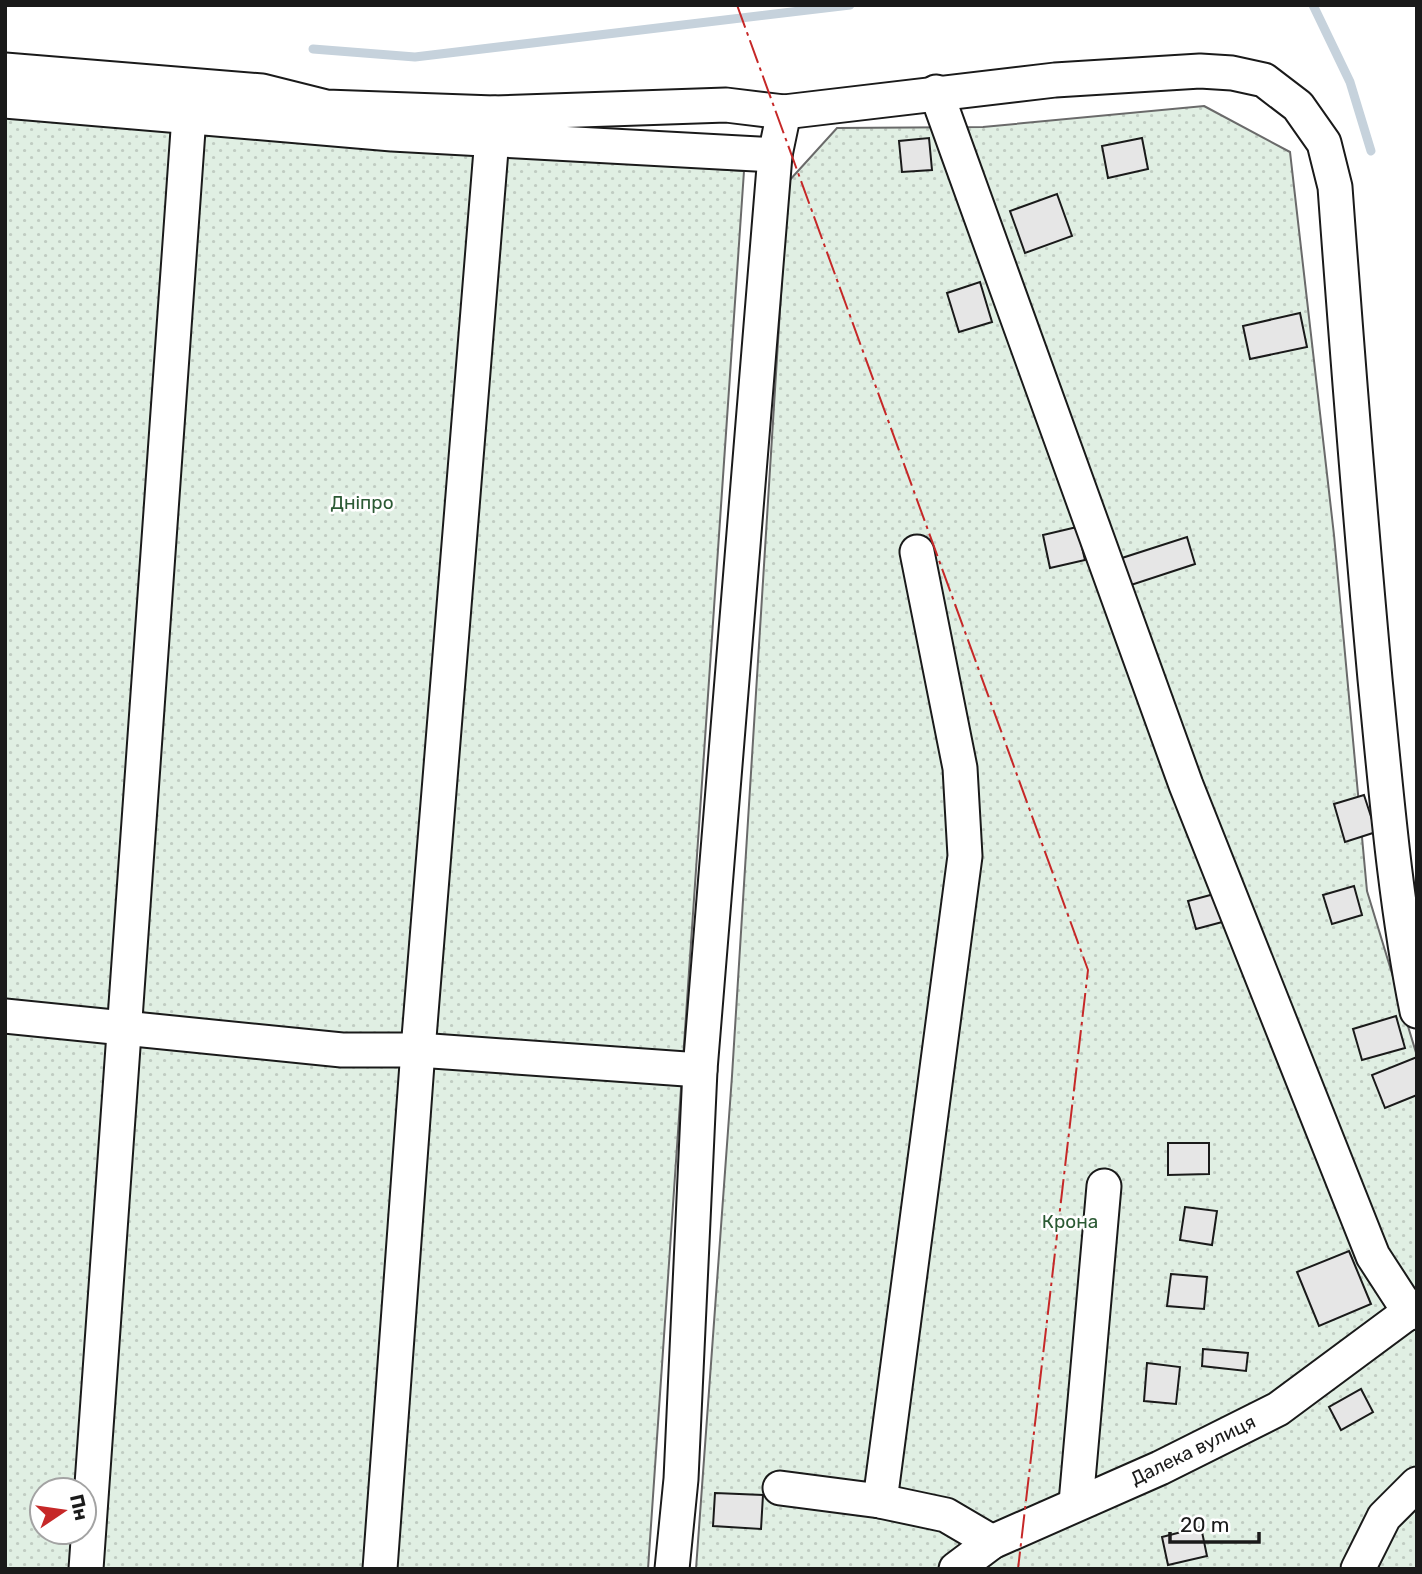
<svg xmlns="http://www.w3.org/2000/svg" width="1422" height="1574" font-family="Rubik,sans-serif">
<defs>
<pattern id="garden-dots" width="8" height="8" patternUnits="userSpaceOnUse" patternTransform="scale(1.75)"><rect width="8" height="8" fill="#e0efe3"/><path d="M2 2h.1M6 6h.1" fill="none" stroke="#c0ccc2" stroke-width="1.8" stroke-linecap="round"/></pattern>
</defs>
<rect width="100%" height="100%" fill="#fff"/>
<!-- garden -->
<g fill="url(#garden-dots)" stroke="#6a6a6a" stroke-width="2" fill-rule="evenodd">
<polygon points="1204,106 1290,152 1334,535 1367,891 1417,1056 1417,1569 696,1569 732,1076 788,182 837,128 983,127"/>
<path d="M5,116L744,171L648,1569H5ZM42,1490H84V1532H42Z"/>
</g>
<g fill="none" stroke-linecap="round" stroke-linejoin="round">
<!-- stream -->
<g stroke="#c6d2dc" stroke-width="9">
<polyline points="1313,5 1350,82 1371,151"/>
<polyline points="313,49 415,57 850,5"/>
</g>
</g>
<!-- building -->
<g fill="#e6e6e6" stroke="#1a1a1a" stroke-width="2">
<polygon points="929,138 932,170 902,172 899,141"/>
<polygon points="1142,138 1148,169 1108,178 1102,146"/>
<polygon points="1057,194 1072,236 1025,253 1010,211"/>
<polygon points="980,282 992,322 959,332 947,293"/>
<polygon points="1300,313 1307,347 1250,359 1243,326"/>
<polygon points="1077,527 1085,560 1050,568 1043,535"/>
<polygon points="1187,537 1195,564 1131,585 1122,558"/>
<polygon points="1364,795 1376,832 1345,842 1334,804"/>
<polygon points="1354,886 1362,915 1332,924 1323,895"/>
<polygon points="1218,893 1226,921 1196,929 1188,901"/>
<polygon points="1396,1016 1405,1048 1362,1060 1353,1029"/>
<polygon points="1417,1057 1417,1095 1385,1108 1372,1075"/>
<polygon points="1168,1143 1209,1143 1209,1174 1168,1175"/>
<polygon points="1185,1207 1217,1211 1212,1245 1180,1240"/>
<polygon points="1349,1251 1371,1304 1319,1326 1297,1272"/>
<polygon points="1171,1274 1207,1277 1204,1309 1167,1306"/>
<polygon points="1203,1349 1248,1353 1246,1371 1202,1366"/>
<polygon points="1147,1363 1180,1367 1176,1404 1144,1401"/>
<polygon points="1361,1389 1373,1412 1341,1430 1329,1407"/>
<polygon points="715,1493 763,1495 761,1529 713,1526"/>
<polygon points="1201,1527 1207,1556 1168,1565 1162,1537"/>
</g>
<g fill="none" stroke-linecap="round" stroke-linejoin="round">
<!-- minor casing -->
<g stroke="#1a1a1a" stroke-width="37">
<g id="minor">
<path d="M5,70L262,91L326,107L494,113L726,105L784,112L1055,80L1200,71L1232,73L1264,80L1298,106L1324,143L1335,187C1347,351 1360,515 1375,679C1386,790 1395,902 1417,1011"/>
<polyline points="936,92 1186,785 1373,1256 1410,1313"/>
<polyline points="5,101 392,134 775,155"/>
<polyline points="5,1016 342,1050 418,1050 700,1070"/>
<polyline points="780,1488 880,1501 946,1515 992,1542"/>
<polyline points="880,1501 965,856 960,768 917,552"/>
<polyline points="1076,1503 1104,1186"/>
<polyline points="86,1569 189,116"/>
<polyline points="380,1569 418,1050 494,113"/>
<polyline points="672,1569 681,1479 700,1070 775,155 784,112"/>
<polyline points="956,1569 992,1542 1160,1468 1278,1409 1417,1306"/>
<polyline points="1358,1569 1384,1517 1417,1484"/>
</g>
</g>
<!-- minor -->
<use href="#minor" stroke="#fff" stroke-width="33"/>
<!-- power -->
<polyline stroke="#c62828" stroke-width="2" stroke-dasharray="24 5 3.5 5" stroke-linecap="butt" points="737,5 1088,970 1018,1569"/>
</g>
<g text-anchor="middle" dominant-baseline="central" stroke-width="5" stroke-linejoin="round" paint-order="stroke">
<!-- park labels -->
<g font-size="19" fill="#2b5a34" stroke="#fff">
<text x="362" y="502">Дніпро</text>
<text x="1070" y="1221">Крона</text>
</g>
<!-- street labels -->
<g font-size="19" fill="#1a1a1a" stroke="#fff">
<text transform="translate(1193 1450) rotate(-26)">Далека вулиця</text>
</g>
</g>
<!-- border -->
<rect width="1422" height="1574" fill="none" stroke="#1a1a1a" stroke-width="14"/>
<!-- north arrow -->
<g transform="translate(63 1511) rotate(77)"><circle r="33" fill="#ffffff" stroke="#a3a3a3" stroke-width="2"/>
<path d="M0-5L12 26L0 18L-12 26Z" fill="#c62828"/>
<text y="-10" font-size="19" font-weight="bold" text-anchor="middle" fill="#1a1a1a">Пн</text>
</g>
<!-- scale -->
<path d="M1170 1532v10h89v-10" fill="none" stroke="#1a1a1a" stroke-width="3.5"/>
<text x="1180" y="1532" font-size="21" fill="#1a1a1a" stroke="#ffffff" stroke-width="5" paint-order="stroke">20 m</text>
</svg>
